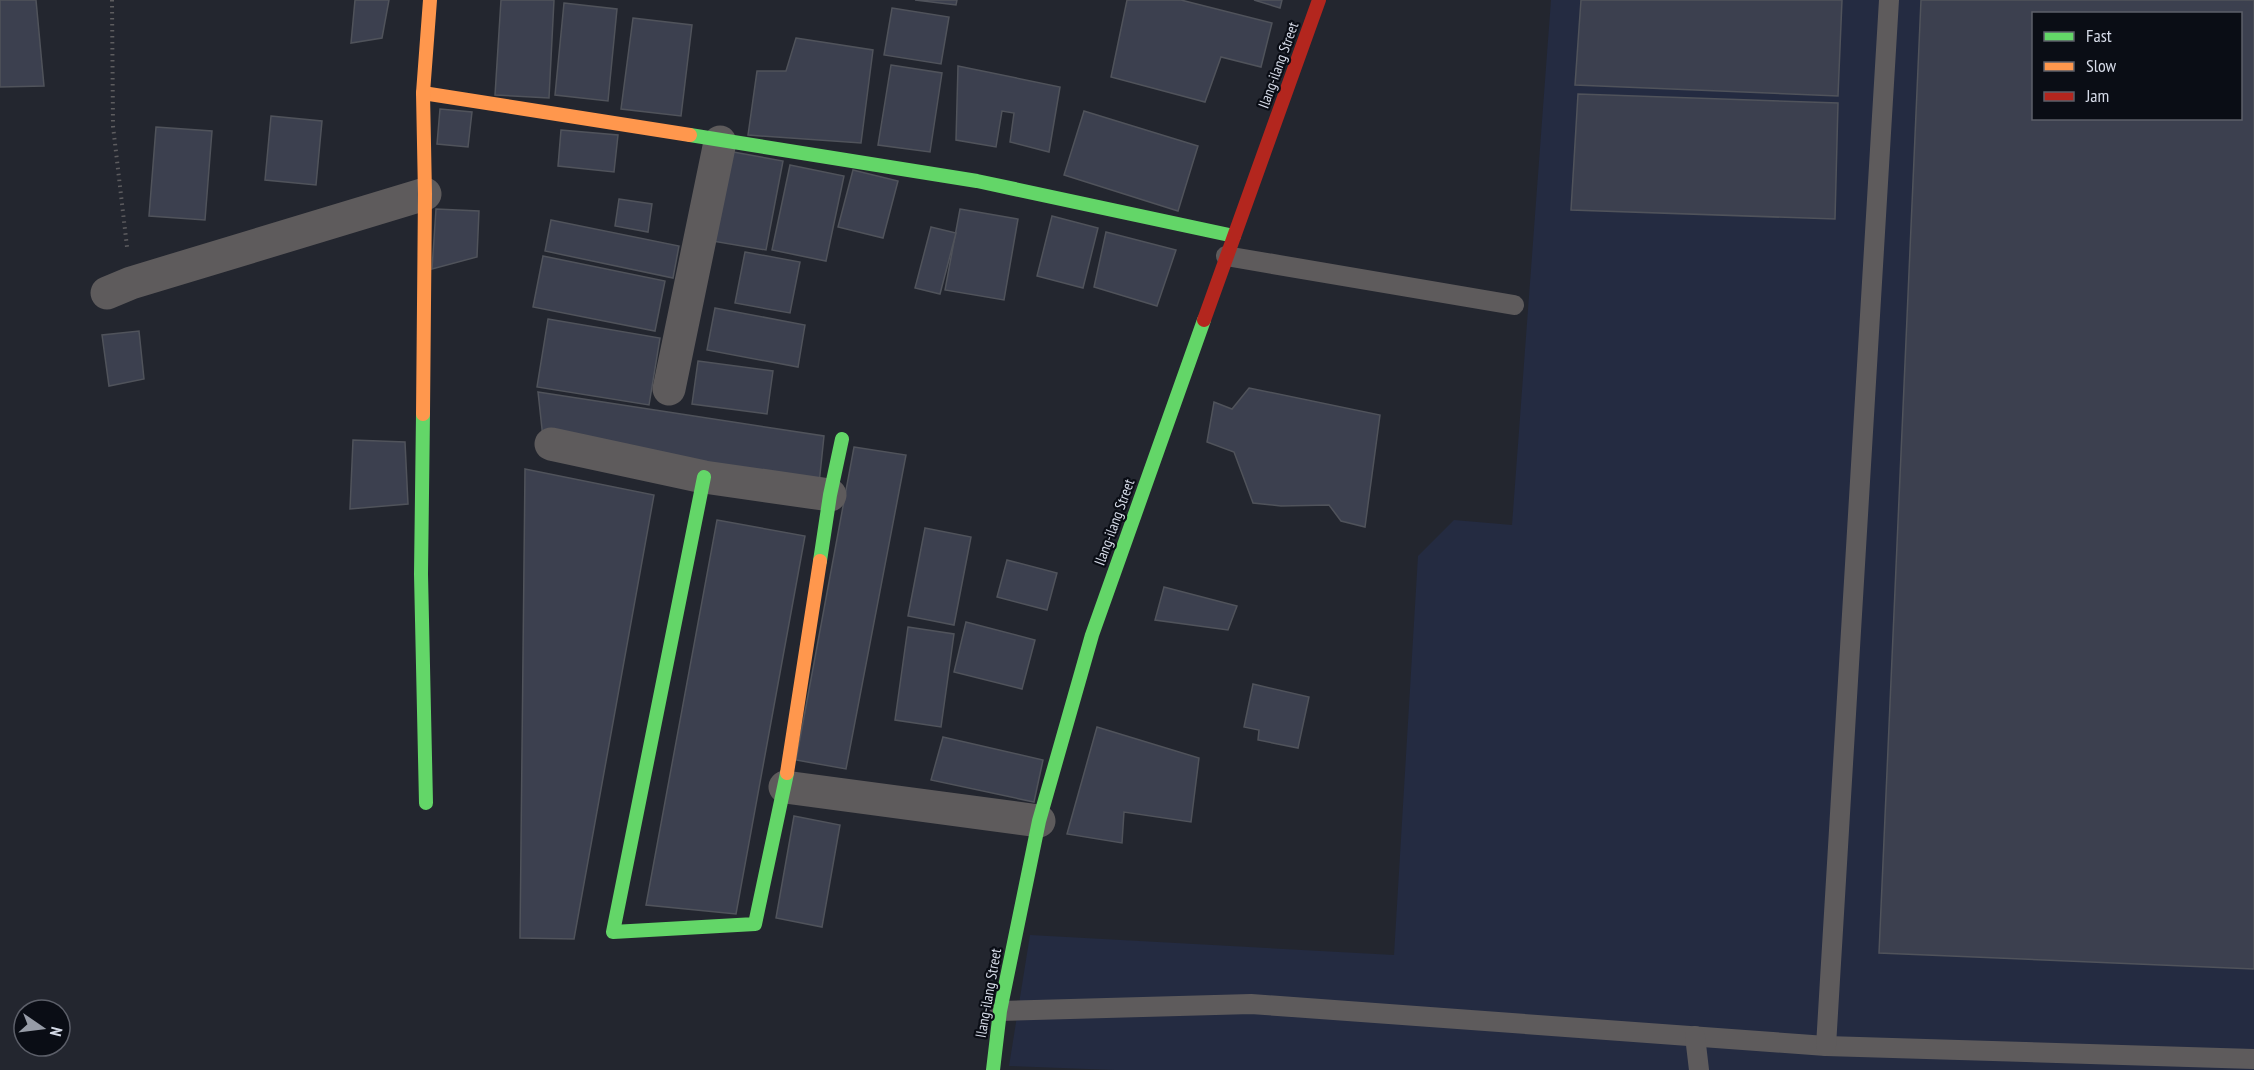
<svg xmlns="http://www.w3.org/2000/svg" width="2254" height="1070" font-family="'PT Sans Narrow',sans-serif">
<rect width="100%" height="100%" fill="#23262f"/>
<!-- built -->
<path fill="#242b41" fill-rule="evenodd" d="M1551,0H2254V1070H1114L1009,1066L1030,935L1394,955L1418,556L1454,520L1512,525ZM2034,14H2240V118H2034Z"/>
<!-- building -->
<g fill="#3c404f" stroke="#50535b" stroke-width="1.5" fill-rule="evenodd">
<polygon points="0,0 36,0 44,86 0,87"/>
<polygon points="355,0 389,0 382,38 351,43"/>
<polygon points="501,0 554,0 549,98 495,95"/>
<polygon points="915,0 957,0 956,5"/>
<polygon points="1127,0 1181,0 1272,23 1261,67 1221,57 1205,102 1111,77"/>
<polygon points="1254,0 1282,0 1280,8"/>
<polygon points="1581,0 1842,0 1838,96 1575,85"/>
<path d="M1921,0H2254V969L1879,953ZM2034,14H2240V118H2034Z"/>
<polygon points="564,3 617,9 608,101 555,95"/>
<polygon points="892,8 949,17 941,64 884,55"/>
<polygon points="633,18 692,25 681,116 621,109"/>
<polygon points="796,38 873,50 861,143 748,135 757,71 786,71"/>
<polygon points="891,65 942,73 930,152 878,145"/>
<polygon points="958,66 1060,87 1049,152 1010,142 1014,113 1002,111 996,147 956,140"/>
<polygon points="1578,94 1838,103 1835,219 1571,210"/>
<polygon points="440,109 472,112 468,147 437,144"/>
<polygon points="1084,111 1198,146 1178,211 1064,175"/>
<polygon points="271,116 322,121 316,185 265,180"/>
<polygon points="156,127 212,131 205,220 149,216"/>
<polygon points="561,130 618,135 614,172 558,166"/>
<polygon points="728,151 783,161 766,250 712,241"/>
<polygon points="790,165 844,176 826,261 772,250"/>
<polygon points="853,170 898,181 883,238 838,227"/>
<polygon points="619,199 652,204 648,232 615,226"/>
<polygon points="436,209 479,211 477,257 432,269"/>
<polygon points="960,209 1018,219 1004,300 945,290"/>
<polygon points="1052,216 1098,228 1083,288 1037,276"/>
<polygon points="551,220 679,246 673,278 545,251"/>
<polygon points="931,227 956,233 940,294 915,288"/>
<polygon points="1106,232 1176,250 1157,306 1094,287"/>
<polygon points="745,252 800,262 790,313 735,303"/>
<polygon points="543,256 665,281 655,331 533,307"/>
<polygon points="715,308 805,325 798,367 707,350"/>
<polygon points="548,319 660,338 649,405 537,387"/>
<polygon points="139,331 144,379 109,386 102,335"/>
<polygon points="698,361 773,371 767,414 692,404"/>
<polygon points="1249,388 1380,415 1365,527 1341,521 1329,505 1281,506 1253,503 1234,452 1207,442 1214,402 1232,409"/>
<polygon points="538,392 824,436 819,484 543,438"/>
<polygon points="353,440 405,442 408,504 350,509"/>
<polygon points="854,447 906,455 846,769 796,760"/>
<polygon points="525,469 654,495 574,939 520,938"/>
<polygon points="717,520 805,536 736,914 646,905"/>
<polygon points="925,528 971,537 954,625 908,616"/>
<polygon points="1007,560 1057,573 1047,610 997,597"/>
<polygon points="1164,587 1237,606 1228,630 1155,620"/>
<polygon points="966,622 1035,640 1022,689 954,672"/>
<polygon points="908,627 954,634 941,727 895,720"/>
<polygon points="1253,684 1309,697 1298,748 1258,740 1259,730 1244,727"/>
<polygon points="1097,727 1199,758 1191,822 1124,812 1122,843 1067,834"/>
<polygon points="943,737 1043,760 1034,802 931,780"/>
<polygon points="794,816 840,825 822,927 776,918"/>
</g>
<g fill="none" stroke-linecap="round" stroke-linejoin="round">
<!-- path -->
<polyline stroke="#5d5c5f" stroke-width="4" stroke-dasharray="1.5 4.5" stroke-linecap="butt" points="112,0 113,126 127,247"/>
<!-- lane -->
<g stroke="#5e5b5c" stroke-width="20">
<polyline points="1226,256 1514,305"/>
<polyline points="1000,1011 1251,1004 1826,1046 2254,1059"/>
<polyline points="1695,1036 1699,1070"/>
<polyline points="1826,1046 1889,0"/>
</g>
<!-- street -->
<g stroke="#5e5b5c" stroke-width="33">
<polyline points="107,293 131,283 425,194"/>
<polyline points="669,389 720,142"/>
<polyline points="551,444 704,477 830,495"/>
<polyline points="785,787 1039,821"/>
</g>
<!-- fast -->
<g stroke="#63d668" stroke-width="14">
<polyline points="690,135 977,181 1234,236"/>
<polyline points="423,414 421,574 426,803"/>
<polyline points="704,477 613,932 755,924 787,773"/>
<polyline points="820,561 830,495 842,439"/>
<polyline points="993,1070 1000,1011 1039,821 1092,635 1204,320"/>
</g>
<!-- slow -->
<g stroke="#ff974d" stroke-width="14">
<polyline points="423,93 690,135"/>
<polyline points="423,414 425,194 423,93 430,0"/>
<polyline points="787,773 820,561"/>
</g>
<!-- jam -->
<polyline stroke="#b3261e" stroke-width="14" points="1204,320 1319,0"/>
</g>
<g text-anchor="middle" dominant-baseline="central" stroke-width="4.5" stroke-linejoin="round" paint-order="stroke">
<!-- street labels -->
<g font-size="15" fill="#d6dbe8" stroke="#0a0d15">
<text transform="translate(1278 65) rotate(-70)">Ilang-ilang Street</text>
<text transform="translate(1114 522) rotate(-70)">Ilang-ilang Street</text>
<text transform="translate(988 993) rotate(-80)">Ilang-ilang Street</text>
</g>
</g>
<!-- legend -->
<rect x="2032" y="12" width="210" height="108" fill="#0a0d15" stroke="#5c5f69" stroke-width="1.5"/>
<rect x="2044" y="32" width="30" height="9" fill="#63d668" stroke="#5c5f69" stroke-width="1.5"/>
<text x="2086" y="42" font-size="18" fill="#d6dbe8">Fast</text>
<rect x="2044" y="62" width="30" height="9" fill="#ff974d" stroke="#5c5f69" stroke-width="1.5"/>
<text x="2086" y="72" font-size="18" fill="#d6dbe8">Slow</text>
<rect x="2044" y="92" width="30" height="9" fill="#b3261e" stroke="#5c5f69" stroke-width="1.5"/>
<text x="2086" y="102" font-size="18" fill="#d6dbe8">Jam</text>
<!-- north arrow -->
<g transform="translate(42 1028) rotate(104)"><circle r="28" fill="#0a0d15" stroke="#5c5f69" stroke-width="1.5"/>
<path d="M0-4.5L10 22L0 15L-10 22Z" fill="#979ca7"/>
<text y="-9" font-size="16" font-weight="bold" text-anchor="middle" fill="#d6dbe8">N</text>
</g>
</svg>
